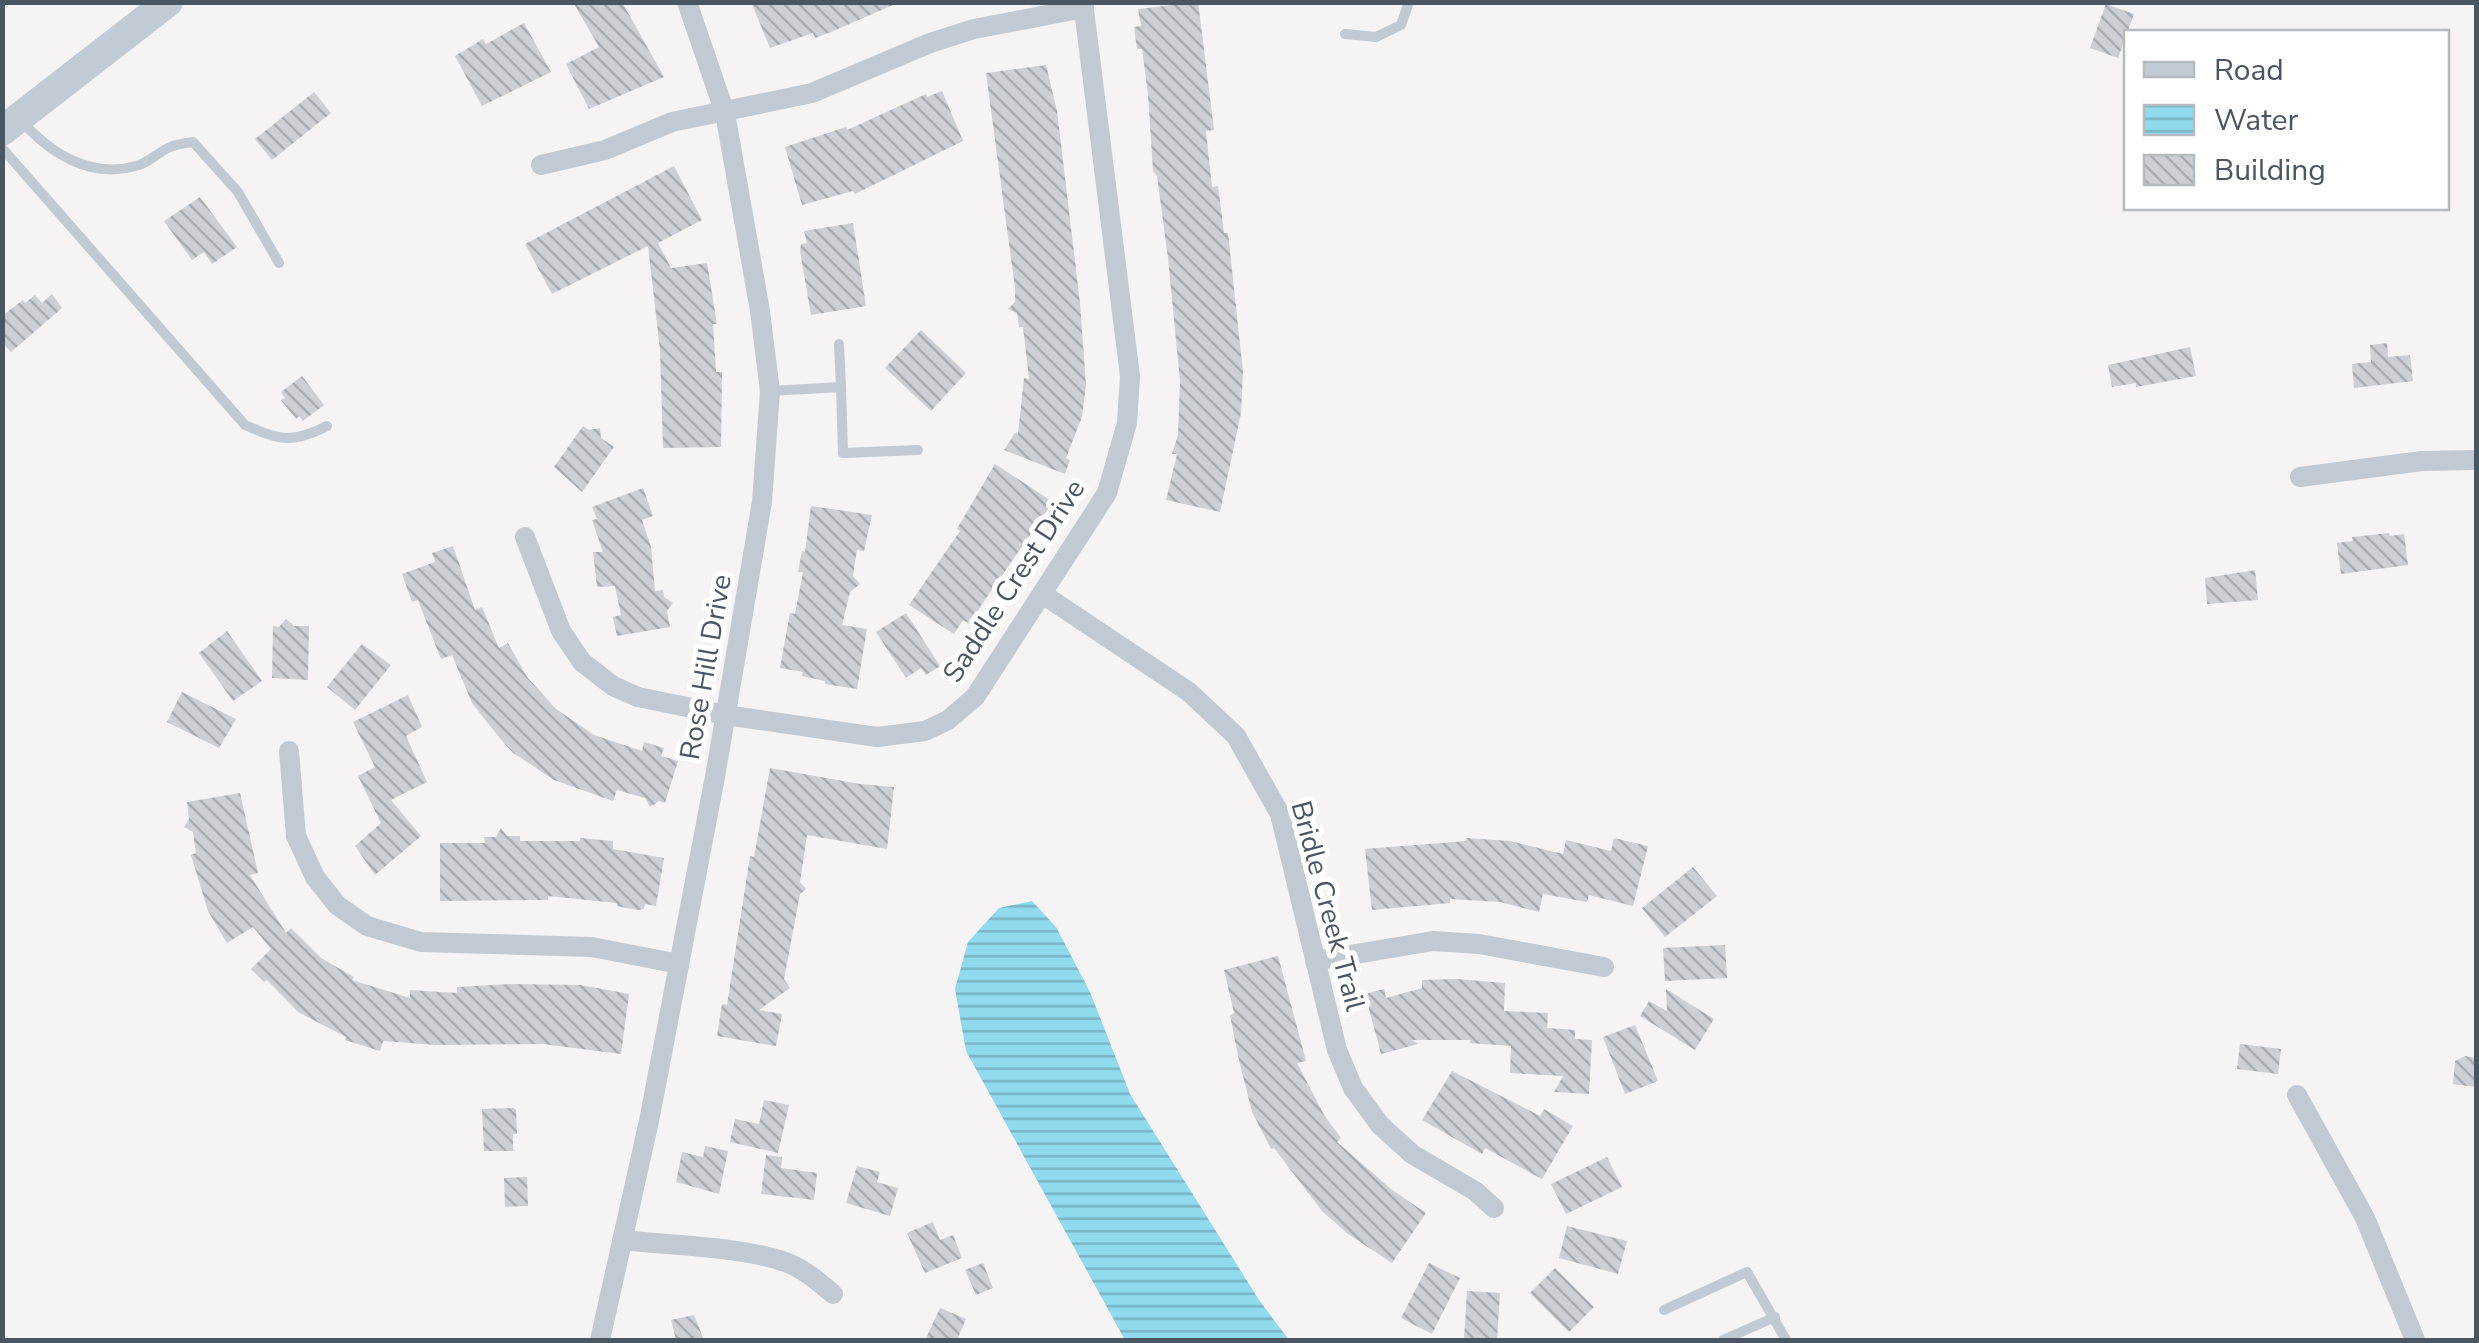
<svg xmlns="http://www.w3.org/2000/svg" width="2479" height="1343" font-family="'Nunito Sans',sans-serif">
<defs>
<pattern id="water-rules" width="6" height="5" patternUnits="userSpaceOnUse" patternTransform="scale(2.5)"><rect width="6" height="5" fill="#90daee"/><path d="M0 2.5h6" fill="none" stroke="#78b4c4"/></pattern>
<pattern id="building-back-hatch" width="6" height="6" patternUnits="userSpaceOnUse" patternTransform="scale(2.5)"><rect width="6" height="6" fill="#cdcfd5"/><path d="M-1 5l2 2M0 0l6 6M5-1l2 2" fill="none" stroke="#a8abb0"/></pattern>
</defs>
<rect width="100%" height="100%" fill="#f5f3f3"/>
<!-- water -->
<polygon fill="url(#water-rules)" points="1032,901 1056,927 1090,992 1130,1094 1259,1300 1289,1340 1125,1340 966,1051 955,989 968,942 999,908"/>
<!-- building -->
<g fill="url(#building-back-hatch)">
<polygon points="573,2 622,2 664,77 589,109 566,64 599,47"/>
<polygon points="751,2 900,2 831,32 815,38 813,33 770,48"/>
<polygon points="1198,2 1214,130 1206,131 1212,187 1218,186 1224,233 1228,233 1243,372 1241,413 1220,512 1166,500 1177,454 1172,454 1178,435 1180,381 1168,258 1157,176 1153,171 1148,94 1142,49 1137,49 1134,27 1141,26 1138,9"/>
<polygon points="2106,4 2134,14 2118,58 2090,48"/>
<polygon points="524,23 551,72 482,106 455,56 483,39 486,44"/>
<polygon points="1046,65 1057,111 1080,303 1086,384 1082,417 1066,458 1070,460 1065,474 1004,450 1015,433 1018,434 1024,378 1029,379 1023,327 1019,327 1017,313 1008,309 1015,302 1015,288 986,73"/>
<polygon points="942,91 963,141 855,194 853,191 802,205 785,147 846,127 847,130 926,94 927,97"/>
<polygon points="314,92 331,113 272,160 255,139"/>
<polygon points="674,166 702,220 658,243 671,268 707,263 717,324 713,324 716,372 722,372 721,447 663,448 660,350 648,246 552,294 525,244"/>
<polygon points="200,197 237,247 212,264 204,252 192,260 164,221"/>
<polygon points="853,223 866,306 811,315 800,251 801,244 807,243 804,231"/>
<polygon points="52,294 62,308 11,352 2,342 2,316 23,300 25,303 35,295 42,303"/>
<polygon points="921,330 966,373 931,411 885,368"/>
<polygon points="2387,343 2388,357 2410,355 2413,381 2354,388 2352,364 2371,362 2370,345"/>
<polygon points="2190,347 2196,376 2136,387 2136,383 2112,387 2108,365"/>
<polygon points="302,376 324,405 303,421 299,416 296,419 281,400 285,398 281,392"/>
<polygon points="583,426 589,430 600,428 601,438 614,447 582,492 554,467"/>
<polygon points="995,464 1053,502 980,607 972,625 963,620 954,634 909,605 960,531 957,529"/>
<polygon points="643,488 653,516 642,520 651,547 655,591 663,590 664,597 673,603 667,611 670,627 617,636 613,617 621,615 615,586 597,587 593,552 603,552 592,520 597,519 592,507"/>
<polygon points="811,506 872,515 864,551 857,550 853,576 860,584 850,592 842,625 867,629 857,689 825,684 825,681 802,676 803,672 780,668 790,613 795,614 803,572 798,572 802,551 805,552"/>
<polygon points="2389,533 2390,536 2404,534 2408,565 2341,574 2337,543 2353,541 2352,537"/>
<polygon points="453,546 475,610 482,607 499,648 508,643 527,677 556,709 594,735 642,751 644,742 664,748 661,756 678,761 665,803 659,801 650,807 645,798 617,790 613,801 554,780 512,752 494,731 472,703 452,655 441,659 418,600 412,602 402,574 435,562 432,553"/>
<polygon points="2255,570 2258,600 2207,604 2205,578"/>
<polygon points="906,613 940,666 926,675 921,668 906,678 876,632"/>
<polygon points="286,619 294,626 309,626 308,680 272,678 273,626 279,627"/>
<polygon points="227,631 262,681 233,701 199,653"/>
<polygon points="362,644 391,665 355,710 327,687"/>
<polygon points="182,692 236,719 219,748 167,722"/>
<polygon points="408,695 422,727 406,736 427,782 391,800 421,836 375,875 355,846 381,823 358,776 375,767 353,722"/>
<polygon points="770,768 860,784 894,787 887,849 807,835 800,882 806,889 800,894 784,979 790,988 759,1010 782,1014 776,1046 717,1036 722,1004 727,1005 750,856 754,857"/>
<polygon points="240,793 258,873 250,875 286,933 291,928 321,958 354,977 352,980 410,998 410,990 457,993 457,987 510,984 581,985 629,994 621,1054 543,1044 436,1045 383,1041 380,1051 345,1040 346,1037 298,1012 267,980 264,982 251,969 271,949 253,927 227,943 208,911 191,855 196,853 193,832 184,827 189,819 187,802"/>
<polygon points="501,828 507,836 520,836 520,841 580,841 580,838 613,841 613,849 664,858 656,906 645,904 644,909 637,910 617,906 617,903 548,896 548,900 440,901 440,843 485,843 484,837 496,837"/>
<polygon points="1466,838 1510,841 1563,854 1566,840 1611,851 1614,838 1648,846 1633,906 1589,895 1587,902 1543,894 1539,912 1500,902 1450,899 1450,903 1372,910 1365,849 1466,841"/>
<polygon points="1693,867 1717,896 1665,937 1642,908"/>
<polygon points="1725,945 1727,978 1665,981 1663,948"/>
<polygon points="1278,956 1306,1061 1297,1063 1324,1115 1341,1138 1337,1142 1391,1189 1426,1213 1392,1263 1348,1234 1322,1211 1274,1148 1271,1149 1252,1112 1238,1056 1230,1015 1234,1013 1224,970"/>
<polygon points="1456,979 1505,983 1504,1011 1548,1013 1547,1028 1575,1030 1575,1039 1592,1040 1589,1094 1554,1092 1563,1076 1510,1073 1511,1046 1469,1043 1471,1040 1412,1040 1418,1044 1381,1054 1365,994 1384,989 1386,998 1422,988 1422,980"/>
<polygon points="1666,989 1714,1019 1695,1050 1640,1016 1649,1001 1667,1011"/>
<polygon points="1635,1025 1658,1081 1625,1094 1603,1037"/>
<polygon points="2240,1044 2281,1049 2278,1074 2237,1069"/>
<polygon points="2465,1056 2476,1058 2476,1087 2453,1084 2455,1061"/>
<polygon points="1452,1071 1540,1116 1544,1109 1573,1126 1542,1179 1485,1148 1482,1154 1422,1120"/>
<polygon points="764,1100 789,1105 778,1153 730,1142 735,1119 759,1124"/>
<polygon points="513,1108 516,1110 517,1134 513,1134 513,1151 484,1151 482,1109"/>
<polygon points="705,1146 728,1151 719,1194 676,1182 682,1152 703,1157"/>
<polygon points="766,1155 782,1157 781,1168 817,1173 814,1200 761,1194"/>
<polygon points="1607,1157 1622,1187 1566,1214 1551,1184"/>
<polygon points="857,1166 880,1172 877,1182 898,1188 890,1216 846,1203"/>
<polygon points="527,1177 528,1206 505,1207 504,1178"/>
<polygon points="933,1222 940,1240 953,1235 962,1258 925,1273 907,1233"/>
<polygon points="1567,1226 1627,1241 1618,1274 1559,1258"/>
<polygon points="983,1263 993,1288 976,1295 965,1270"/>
<polygon points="1429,1263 1460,1278 1432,1334 1401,1318"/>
<polygon points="1555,1268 1594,1307 1569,1332 1530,1293"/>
<polygon points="1467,1291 1500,1293 1497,1340 1464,1340"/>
<polygon points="940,1308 966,1319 957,1340 925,1340"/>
<polygon points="694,1315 704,1340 676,1340 671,1320"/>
</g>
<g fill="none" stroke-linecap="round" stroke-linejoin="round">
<!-- service -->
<g stroke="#c1cad2" stroke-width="10">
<polyline points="1345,34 1376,37 1401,25 1409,2"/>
<path d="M20,119C49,153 90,179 136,166C149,163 158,152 170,147C177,144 186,143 193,142L238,192L279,263"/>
<path d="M2,148L245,425C279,440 292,444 327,426"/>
<polyline points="839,344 841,387"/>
<polyline points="770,391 841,387 843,453 918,450"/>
<polyline points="1664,1310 1747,1272 1786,1340"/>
<polyline points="1723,1340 1775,1317"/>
</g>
<!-- minor -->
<g stroke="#c1cad2" stroke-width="20">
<polyline points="541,165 605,150 672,122 812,93 930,43 974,29 1084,8"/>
<polyline points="2300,477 2422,461 2476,460"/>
<polyline points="525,537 561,631 582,662 613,686 638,697 726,715 877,737 925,731 948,720 975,697 1107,493 1127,423 1130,376 1083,2"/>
<polyline points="1044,595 1189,692 1236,736 1280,814 1337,1050 1353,1088 1380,1125 1412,1154 1475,1191 1494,1208"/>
<polyline points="289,751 296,836 315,877 337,905 367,926 421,942 592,947 679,964"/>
<polyline points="1315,961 1433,941 1479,944 1604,967"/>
<polyline points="2297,1095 2365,1218 2415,1340"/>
<path d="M622,1240C667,1245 748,1247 788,1263C805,1270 819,1282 833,1294"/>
<polyline points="600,1340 649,1121 715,777 762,502 770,391 760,311 725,113 687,2"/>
</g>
<!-- secondary -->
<polyline stroke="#c1cbd6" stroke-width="30" points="2,131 168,2"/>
</g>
<g text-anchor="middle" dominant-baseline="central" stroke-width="10" stroke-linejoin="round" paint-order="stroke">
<!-- street labels -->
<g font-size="28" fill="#4a5661" stroke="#fff">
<text transform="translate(1014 581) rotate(-57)">Saddle Crest Drive</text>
<text transform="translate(706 667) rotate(-80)">Rose Hill Drive</text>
<text transform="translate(1328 906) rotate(75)">Bridle Creek Trail</text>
</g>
</g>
<!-- border -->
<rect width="2479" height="1343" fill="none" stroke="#4a5661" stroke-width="10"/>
<!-- legend -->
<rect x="2124" y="30" width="325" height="180" fill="#ffffff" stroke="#b7bbc0" stroke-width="2.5"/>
<rect x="2144" y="62" width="50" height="15" fill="#c1cbd6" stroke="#b7bbc0" stroke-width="2.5"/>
<text x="2214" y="80" font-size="30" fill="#4a5661">Road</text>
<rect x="2144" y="105" width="50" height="30" fill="url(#water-rules)" stroke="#b7bbc0" stroke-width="2.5"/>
<text x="2214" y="130" font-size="30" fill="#4a5661">Water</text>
<rect x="2144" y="155" width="50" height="30" fill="url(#building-back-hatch)" stroke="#b7bbc0" stroke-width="2.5"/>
<text x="2214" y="180" font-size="30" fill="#4a5661">Building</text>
</svg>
